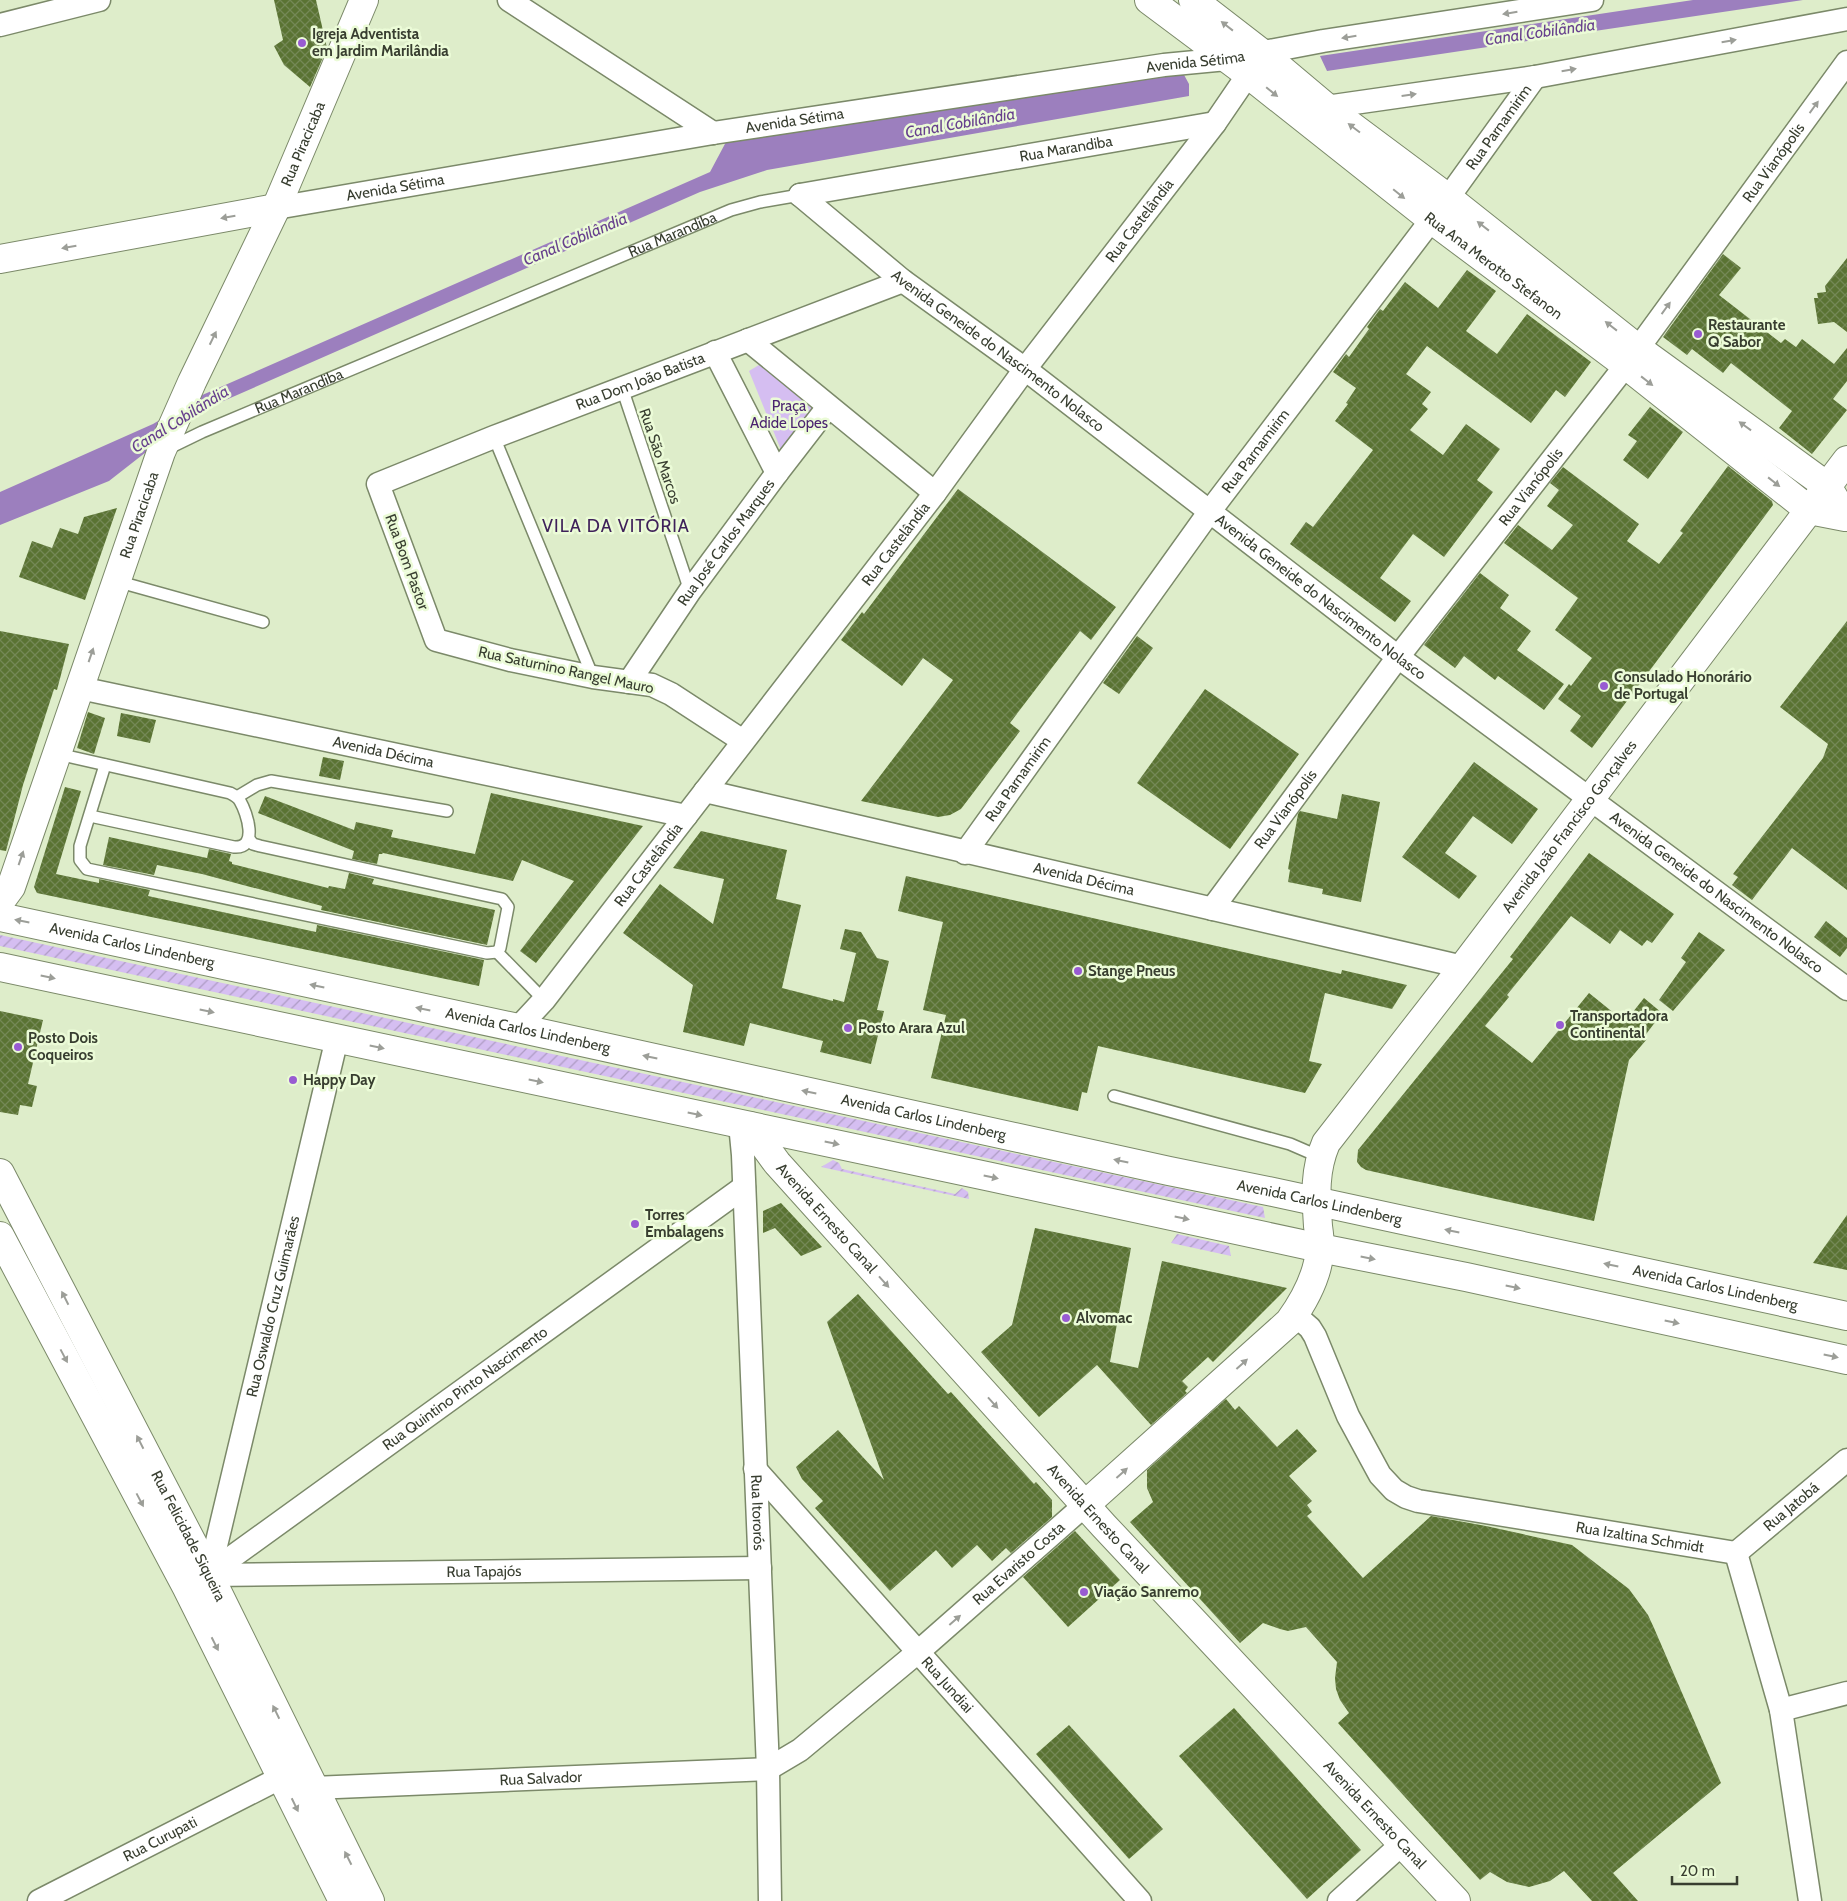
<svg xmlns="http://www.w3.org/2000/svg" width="1847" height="1901" font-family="Cabin,sans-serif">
<defs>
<pattern id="garden-furrows" width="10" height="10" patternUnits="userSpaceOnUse" patternTransform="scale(1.25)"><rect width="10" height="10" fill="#d5bef1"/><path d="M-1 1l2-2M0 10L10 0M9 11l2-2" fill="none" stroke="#ae9cc4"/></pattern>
<pattern id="building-cross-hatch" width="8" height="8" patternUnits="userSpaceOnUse" patternTransform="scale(1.25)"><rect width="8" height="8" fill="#5a7333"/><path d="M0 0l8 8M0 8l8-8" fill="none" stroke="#748856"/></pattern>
</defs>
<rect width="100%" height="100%" fill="#deedca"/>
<!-- park -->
<polygon fill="#d5bef1" points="764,362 820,414 781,450 749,371"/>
<!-- garden -->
<g fill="url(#garden-furrows)">
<polygon points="0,935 1263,1207 1265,1218 0,946"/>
<polygon points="833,1160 839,1163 842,1169 955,1194 962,1188 968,1192 969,1199 821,1167"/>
<polygon points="1177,1234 1229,1246 1231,1256 1171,1243"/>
</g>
<!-- water -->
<g fill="#9c7fbe">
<polygon points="1693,0 1803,0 1327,71 1320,56"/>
<polygon points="1183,73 1189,84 1189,96 767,170 700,192 196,413 109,481 0,525 0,492 153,424 200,396 710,172 726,142"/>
</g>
<!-- building -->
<g fill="url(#building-cross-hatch)">
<polygon points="274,0 316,0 327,48 310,87 284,65 274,46 283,40"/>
<polygon points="1723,254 1741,268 1719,295 1781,343 1785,339 1796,347 1802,339 1834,364 1847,348 1847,381 1833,399 1847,410 1812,454 1779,428 1792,411 1731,363 1723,373 1692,349 1687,355 1663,337"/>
<polygon points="1847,258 1847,332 1834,322 1818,324 1814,298 1818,298 1817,293 1826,292 1825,286"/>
<polygon points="1467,270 1496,291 1466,331 1497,354 1527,314 1591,362 1565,397 1556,390 1531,423 1427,346 1406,374 1431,392 1422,404 1428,409 1410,430 1443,455 1466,424 1500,449 1477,480 1493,492 1444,557 1413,534 1380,578 1411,601 1395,622 1290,544 1306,522 1313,527 1373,450 1335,421 1348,404 1346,403 1356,388 1333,372 1346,354 1349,357 1369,329 1367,327 1380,309 1383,311 1405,282 1438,308"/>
<polygon points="1650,407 1683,432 1648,479 1623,460 1637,441 1628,435"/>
<polygon points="1728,466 1772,501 1773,505 1592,748 1570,731 1581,716 1558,699 1569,684 1571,686 1592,658 1555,630 1578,598 1504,543 1518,525 1552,550 1573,525 1547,506 1559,490 1550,483 1563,467 1639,524 1627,541 1659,564 1683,533 1680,531"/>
<polygon points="958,489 1116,607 1091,640 1080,631 1010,723 1020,731 961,809 950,815 938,817 861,801 953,680 923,658 902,686 841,640 862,612 864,614"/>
<polygon points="117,508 85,600 19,577 32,541 52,548 60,528 78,534 84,517"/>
<polygon points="1480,573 1509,595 1500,608 1531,631 1517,650 1564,684 1544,710 1498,676 1495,680 1464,656 1455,668 1424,645"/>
<polygon points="1847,621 1847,890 1792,848 1752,900 1732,885 1738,877 1733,874 1823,758 1828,744 1780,707"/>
<polygon points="0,631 69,644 57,690 54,689 23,785 6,851 0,850"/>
<polygon points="1137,636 1153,648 1119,694 1103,683"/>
<polygon points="1205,689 1299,754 1230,849 1137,783"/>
<polygon points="88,712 105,718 94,754 77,748"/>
<polygon points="121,713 156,720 150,743 117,736"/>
<polygon points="323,757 344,761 340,780 319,776"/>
<polygon points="1474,762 1538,809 1512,844 1473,816 1445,853 1477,876 1459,899 1402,857"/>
<polygon points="65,787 81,791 56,874 99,883 99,879 150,890 148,896 316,932 317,925 484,960 479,986 37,893 34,887"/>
<polygon points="491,793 643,826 536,963 520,951 574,881 522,860 513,881 383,853 382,854 379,854 377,864 352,859 354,851 258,813 265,796 354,830 356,822 393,830 391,837 475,854"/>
<polygon points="1342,794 1380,802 1361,902 1322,894 1323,889 1288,882 1290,870 1288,869 1298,814 1300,811 1337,819"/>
<polygon points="701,831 787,850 776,899 801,905 782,988 833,1001 833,999 844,1002 856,953 840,949 845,929 861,932 877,958 889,961 877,1010 884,1011 871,1064 820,1052 823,1041 750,1023 744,1046 683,1032 693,985 623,933 660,884 713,924 724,879 673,868"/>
<polygon points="109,837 207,858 209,849 231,854 229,861 232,862 232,864 328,888 329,886 345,889 349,873 374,879 372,884 495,910 487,945 321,910 322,906 202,874 157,865 154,875 103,865"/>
<polygon points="1589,853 1674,914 1652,943 1647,940 1642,946 1620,930 1610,944 1571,916 1507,995 1509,997 1485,1026 1532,1063 1589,993 1625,1022 1644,998 1662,1013 1644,1037 1647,1039 1629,1060 1594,1221 1366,1170 1361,1167 1357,1162 1358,1150 1513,959 1510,957"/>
<polygon points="906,876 1341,974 1342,970 1407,985 1392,1009 1325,993 1309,1061 1322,1064 1305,1093 1098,1046 1087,1093 1082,1092 1078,1111 931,1078 946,1015 923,1010 943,922 898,911"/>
<polygon points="1826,921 1847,938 1847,948 1840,957 1814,937"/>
<polygon points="1699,932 1725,950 1673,1011 1659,1000 1686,962 1681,958"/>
<polygon points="0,1011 43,1020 28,1084 37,1086 32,1107 20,1105 18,1115 0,1112"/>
<polygon points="781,1203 822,1247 801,1256 775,1228 763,1233 763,1211"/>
<polygon points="1847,1215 1847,1270 1813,1263"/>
<polygon points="1035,1228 1131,1248 1110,1362 1138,1368 1162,1261 1287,1288 1213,1362 1208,1357 1182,1381 1188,1387 1185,1391 1187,1393 1151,1425 1097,1365 1039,1417 981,1352 1012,1325"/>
<polygon points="858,1294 948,1394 951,1392 1034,1484 1036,1482 1052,1500 1052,1517 1011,1553 1006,1548 992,1561 977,1545 952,1568 936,1550 890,1591 815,1508 823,1501 802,1479 796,1467 838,1430 884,1480 827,1322"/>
<polygon points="1226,1399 1235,1410 1239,1406 1277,1447 1297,1429 1317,1451 1289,1476 1312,1501 1307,1505 1312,1512 1307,1516 1363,1578 1431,1516 1486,1526 1572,1545 1629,1589 1648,1615 1654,1628 1721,1783 1613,1873 1638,1901 1592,1901 1564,1871 1550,1881 1529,1887 1507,1882 1490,1872 1480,1880 1338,1723 1349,1713 1340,1700 1336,1689 1335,1678 1337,1662 1306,1627 1288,1631 1280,1629 1263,1623 1240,1643 1130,1522 1153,1502 1147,1488 1147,1470"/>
<polygon points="1075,1531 1120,1580 1068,1627 1023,1577"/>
<polygon points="1234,1708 1361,1850 1307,1899 1179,1756"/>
<polygon points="1069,1725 1163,1829 1129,1859 1036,1754"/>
</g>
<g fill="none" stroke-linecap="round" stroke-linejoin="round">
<!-- lane casing -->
<g stroke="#7b8969" stroke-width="14">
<g id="lane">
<polyline points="622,388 690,591"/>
<polyline points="494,437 593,677"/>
<path id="s1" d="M167,449L202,432L731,210L760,202L800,195"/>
<polyline points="116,581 263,622"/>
<path d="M58,754L230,793C234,795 238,797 240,801C247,813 259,849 234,847L90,816"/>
<polyline points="105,765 80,846 80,860 87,869 487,953 497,952 500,948 508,907 502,899 260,846 253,844 249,839"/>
<polyline points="237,797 257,785 271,781 447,811"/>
<polyline points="497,952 544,1000"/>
<polyline points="1114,1096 1290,1144 1320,1157"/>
</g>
</g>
<!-- street casing -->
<g stroke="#7b8969" stroke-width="25">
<g id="street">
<polyline points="509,0 713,133"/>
<polyline points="0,25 99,0"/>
<polyline points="1326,107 1535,77 1847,19"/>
<path id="s2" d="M800,195L903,281L1025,369L1398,657L1847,989"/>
<path id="s3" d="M800,195L1215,123"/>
<path id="s4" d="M276,208L713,133L1164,65L1227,59L1323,41L1592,0"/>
<polyline points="748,340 935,493"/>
<polyline points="715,352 777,473"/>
<path id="s5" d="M629,682L690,591L777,473L828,407"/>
<path id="s6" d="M80,688L686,816"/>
<path id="s7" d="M743,741L671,694L652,685L593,677L510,660L436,640L378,484L494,437L903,281"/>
<path id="s8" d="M705,791L1463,967"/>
<path id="s9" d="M965,853L1210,511L1448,198L1535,77"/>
<path id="s10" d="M1212,909L1398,657L1626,365L1847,62"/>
<path id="s11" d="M518,1028L544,1000L935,493L1025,369L1215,123L1258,60"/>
<path id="s12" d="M740,1124L743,1155L768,1769L770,1901"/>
<path id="s13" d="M1295,1315L1310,1328L1315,1336L1348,1416L1380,1475L1394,1490L1406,1497L1418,1501L1736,1553"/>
<path id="s14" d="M755,1469L1140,1901"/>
<polyline points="1736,1553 1781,1710 1810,1901"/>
<path id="s15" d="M1736,1553L1847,1460"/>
<path id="s16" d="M209,1575L337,1038"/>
<path id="s17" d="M209,1575L760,1568"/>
<path id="s18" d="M196,1583L744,1187"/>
<polyline points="1781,1710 1847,1693"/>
<path id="s19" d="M313,1788L768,1769L800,1750L918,1652L1085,1505"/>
<path id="s20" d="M39,1901L282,1777"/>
<polyline points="1339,1901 1403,1843"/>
</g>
</g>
<!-- secondary casing -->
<g stroke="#7b8969" stroke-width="30">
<g id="secondary">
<path id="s21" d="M1149,0L1248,74L1431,219L1626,365L1809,510L1845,517"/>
<polyline points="1193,0 1263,54 1326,107 1448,198 1637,348 1827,486 1836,501"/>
<polyline points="0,259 276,208"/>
<path id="s22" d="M0,902L11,887L161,452L192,382L276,208L364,0"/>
<path id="s23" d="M750,1126L777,1163L1104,1526L1456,1901"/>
<path id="s24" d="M0,1173L209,1575L370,1901"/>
<polyline points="0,1236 187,1588 343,1901"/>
<path id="s25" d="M1085,1505L1289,1322C1305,1300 1318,1276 1320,1249C1320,1241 1319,1233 1318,1226C1316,1196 1314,1171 1326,1143L1463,967L1847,460"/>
</g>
</g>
<!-- primary casing -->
<g stroke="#7b8969" stroke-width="30">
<g id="primary">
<path id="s26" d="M0,917L518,1028L1169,1171L1273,1192L1847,1316"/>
<polyline points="0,967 991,1177 1320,1248 1466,1277 1847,1360"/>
</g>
</g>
<!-- lane -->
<use href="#lane" stroke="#fff" stroke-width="11"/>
<!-- street -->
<use href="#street" stroke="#fff" stroke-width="22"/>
<!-- secondary -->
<use href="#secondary" stroke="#fff" stroke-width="28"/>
<!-- primary -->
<use href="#primary" stroke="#fff" stroke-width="28"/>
</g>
<!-- one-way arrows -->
<defs><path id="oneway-solid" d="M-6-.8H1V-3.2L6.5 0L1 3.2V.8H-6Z" transform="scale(1.25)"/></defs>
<g fill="#9c9e98">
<use href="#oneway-solid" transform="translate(1510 13) rotate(171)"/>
<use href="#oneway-solid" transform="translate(1227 26) rotate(-142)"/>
<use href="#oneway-solid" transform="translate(1349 37) rotate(171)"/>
<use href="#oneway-solid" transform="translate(1729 41) rotate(-10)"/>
<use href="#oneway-solid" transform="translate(1569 70) rotate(-10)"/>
<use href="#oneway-solid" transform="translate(1272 92) rotate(39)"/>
<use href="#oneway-solid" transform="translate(1409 95) rotate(-8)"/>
<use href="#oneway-solid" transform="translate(1814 107) rotate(-54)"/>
<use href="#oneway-solid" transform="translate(1354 128) rotate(-143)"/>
<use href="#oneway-solid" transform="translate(1399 194) rotate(39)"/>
<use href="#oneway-solid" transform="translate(228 217) rotate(170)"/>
<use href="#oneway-solid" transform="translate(1483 226) rotate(-142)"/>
<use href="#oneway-solid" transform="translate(69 247) rotate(170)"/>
<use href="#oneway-solid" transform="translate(1666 308) rotate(-54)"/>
<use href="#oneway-solid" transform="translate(1611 326) rotate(-142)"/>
<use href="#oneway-solid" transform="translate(213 338) rotate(-64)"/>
<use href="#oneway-solid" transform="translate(1647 381) rotate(38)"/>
<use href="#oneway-solid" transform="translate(1745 426) rotate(-144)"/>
<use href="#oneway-solid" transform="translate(1774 482) rotate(38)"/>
<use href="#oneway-solid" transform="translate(91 655) rotate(-71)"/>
<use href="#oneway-solid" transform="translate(21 858) rotate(-71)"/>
<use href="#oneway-solid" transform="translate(22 921) rotate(-169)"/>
<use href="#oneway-solid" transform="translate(48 977) rotate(12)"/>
<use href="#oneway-solid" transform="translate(317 986) rotate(-168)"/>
<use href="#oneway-solid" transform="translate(423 1009) rotate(-168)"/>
<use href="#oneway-solid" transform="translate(207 1011) rotate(12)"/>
<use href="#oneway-solid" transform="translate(377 1047) rotate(12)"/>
<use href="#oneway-solid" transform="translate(650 1057) rotate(-168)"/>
<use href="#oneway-solid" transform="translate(536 1081) rotate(12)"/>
<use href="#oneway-solid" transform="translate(809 1092) rotate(-168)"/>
<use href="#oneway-solid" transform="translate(695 1114) rotate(12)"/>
<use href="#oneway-solid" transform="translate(832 1143) rotate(12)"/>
<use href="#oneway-solid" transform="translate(1121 1161) rotate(-168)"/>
<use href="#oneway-solid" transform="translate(991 1177) rotate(12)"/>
<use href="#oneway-solid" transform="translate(1182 1218) rotate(12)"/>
<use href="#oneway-solid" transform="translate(1452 1231) rotate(-168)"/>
<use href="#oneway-solid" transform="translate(1368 1258) rotate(11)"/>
<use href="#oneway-solid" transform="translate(1611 1265) rotate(-168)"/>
<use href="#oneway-solid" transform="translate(884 1282) rotate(48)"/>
<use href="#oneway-solid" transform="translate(1513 1287) rotate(12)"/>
<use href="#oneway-solid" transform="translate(65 1298) rotate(-117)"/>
<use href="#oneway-solid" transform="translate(1672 1322) rotate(12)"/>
<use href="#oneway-solid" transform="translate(64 1356) rotate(62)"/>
<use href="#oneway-solid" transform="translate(1831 1356) rotate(12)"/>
<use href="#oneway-solid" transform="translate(1242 1364) rotate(-42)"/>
<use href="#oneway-solid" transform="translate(993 1403) rotate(48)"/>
<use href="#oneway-solid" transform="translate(140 1442) rotate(-117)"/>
<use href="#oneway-solid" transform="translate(1122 1473) rotate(-42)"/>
<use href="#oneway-solid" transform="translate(140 1500) rotate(62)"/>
<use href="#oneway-solid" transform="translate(955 1620) rotate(-41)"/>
<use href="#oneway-solid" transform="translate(215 1644) rotate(63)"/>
<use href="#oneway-solid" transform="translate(276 1712) rotate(-116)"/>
<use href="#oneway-solid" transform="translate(295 1805) rotate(64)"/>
<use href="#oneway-solid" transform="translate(348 1858) rotate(-117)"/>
</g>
<!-- markers -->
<g fill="#985bd2" stroke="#ebfbd7" stroke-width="2">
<circle cx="302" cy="43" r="5"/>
<circle cx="1698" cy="334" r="5"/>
<circle cx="1604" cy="686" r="5"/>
<circle cx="1078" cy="971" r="5"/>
<circle cx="1560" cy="1025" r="5"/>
<circle cx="848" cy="1028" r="5"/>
<circle cx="18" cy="1047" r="5"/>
<circle cx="293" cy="1080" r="5"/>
<circle cx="635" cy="1224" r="5"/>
<circle cx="1066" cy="1318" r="5"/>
<circle cx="1084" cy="1592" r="5"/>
</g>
<g text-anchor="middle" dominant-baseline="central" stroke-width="5" stroke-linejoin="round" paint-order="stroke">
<!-- poi labels -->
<g font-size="15" font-weight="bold" fill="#383e30" stroke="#ebfbd7" text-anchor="start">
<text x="312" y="34">Igreja Adventista<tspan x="312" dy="17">em Jardim Marilândia</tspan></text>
<text x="1708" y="325">Restaurante<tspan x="1708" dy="17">Q Sabor</tspan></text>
<text x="1614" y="677">Consulado Honorário<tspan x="1614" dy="17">de Portugal</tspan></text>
<text x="1088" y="971">Stange Pneus</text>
<text x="1570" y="1016">Transportadora<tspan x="1570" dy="17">Continental</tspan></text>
<text x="858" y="1028">Posto Arara Azul</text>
<text x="28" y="1038">Posto Dois<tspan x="28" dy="17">Coqueiros</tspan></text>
<text x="303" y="1080">Happy Day</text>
<text x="645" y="1215">Torres<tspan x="645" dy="17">Embalagens</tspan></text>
<text x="1076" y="1318">Alvomac</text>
<text x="1094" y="1592">Viação Sanremo</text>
</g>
<!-- street labels -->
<g font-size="15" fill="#383e30" stroke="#ebfbd7">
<text stroke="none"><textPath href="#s4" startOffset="931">Avenida Sétima</textPath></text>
<text stroke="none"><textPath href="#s4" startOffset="526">Avenida Sétima</textPath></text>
<text stroke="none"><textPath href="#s9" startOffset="901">Rua Parnamirim</textPath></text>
<text stroke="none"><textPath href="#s22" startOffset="818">Rua Piracicaba</textPath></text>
<text stroke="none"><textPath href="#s3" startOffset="270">Rua Marandiba</textPath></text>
<text stroke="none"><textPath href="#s10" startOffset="934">Rua Vianópolis</textPath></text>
<text stroke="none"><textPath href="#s4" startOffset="121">Avenida Sétima</textPath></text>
<text stroke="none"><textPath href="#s11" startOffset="1019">Rua Castelândia</textPath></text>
<text stroke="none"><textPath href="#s1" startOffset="549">Rua Marandiba</textPath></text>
<text stroke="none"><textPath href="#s21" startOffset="435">Rua Ana Merotto Stefanon</textPath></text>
<text stroke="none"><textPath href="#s2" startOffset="252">Avenida Geneide do Nascimento Nolasco</textPath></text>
<text stroke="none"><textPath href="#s7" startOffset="776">Rua Dom João Batista</textPath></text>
<text stroke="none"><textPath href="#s1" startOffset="144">Rua Marandiba</textPath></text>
<text stroke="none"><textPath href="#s9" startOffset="496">Rua Parnamirim</textPath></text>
<text transform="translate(660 456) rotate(71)">Rua São Marcos</text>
<text stroke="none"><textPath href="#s10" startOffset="529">Rua Vianópolis</textPath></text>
<text stroke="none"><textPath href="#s22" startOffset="412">Rua Piracicaba</textPath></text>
<text stroke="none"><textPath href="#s5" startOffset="170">Rua José Carlos Marques</textPath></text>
<text stroke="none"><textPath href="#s11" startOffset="614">Rua Castelândia</textPath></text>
<text transform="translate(407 562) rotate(70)">Rua Bom Pastor</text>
<text stroke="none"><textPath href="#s2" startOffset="658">Avenida Geneide do Nascimento Nolasco</textPath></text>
<text transform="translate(566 670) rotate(12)">Rua Saturnino Rangel Mauro</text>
<text stroke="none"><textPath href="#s6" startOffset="310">Avenida Décima</textPath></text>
<text stroke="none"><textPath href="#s9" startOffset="91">Rua Parnamirim</textPath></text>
<text stroke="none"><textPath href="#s10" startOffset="124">Rua Vianópolis</textPath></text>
<text stroke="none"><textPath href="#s25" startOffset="861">Avenida João Francisco Gonçalves</textPath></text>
<text stroke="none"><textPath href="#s11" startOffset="209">Rua Castelândia</textPath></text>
<text stroke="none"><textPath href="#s8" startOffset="389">Avenida Décima</textPath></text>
<text stroke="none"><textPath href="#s2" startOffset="1152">Avenida Geneide do Nascimento Nolasco</textPath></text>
<text stroke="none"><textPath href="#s26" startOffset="135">Avenida Carlos Lindenberg</textPath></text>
<text stroke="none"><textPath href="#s26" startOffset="540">Avenida Carlos Lindenberg</textPath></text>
<text stroke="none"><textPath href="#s26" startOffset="945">Avenida Carlos Lindenberg</textPath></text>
<text stroke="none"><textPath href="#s26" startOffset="1350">Avenida Carlos Lindenberg</textPath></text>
<text stroke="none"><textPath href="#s23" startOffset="120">Avenida Ernesto Canal</textPath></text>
<text stroke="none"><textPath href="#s26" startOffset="1755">Avenida Carlos Lindenberg</textPath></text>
<text stroke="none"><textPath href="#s16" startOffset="276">Rua Oswaldo Cruz Guimarães</textPath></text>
<text stroke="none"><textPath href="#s18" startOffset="332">Rua Quintino Pinto Nascimento</textPath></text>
<text stroke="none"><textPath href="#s15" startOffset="72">Rua Jatobá</textPath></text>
<text stroke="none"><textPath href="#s12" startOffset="389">Rua Itororós</textPath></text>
<text stroke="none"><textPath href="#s23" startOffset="525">Avenida Ernesto Canal</textPath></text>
<text stroke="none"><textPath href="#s24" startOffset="409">Rua Felicidade Siqueira</textPath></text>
<text stroke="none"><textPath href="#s13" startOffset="455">Rua Izaltina Schmidt</textPath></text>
<text stroke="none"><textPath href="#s19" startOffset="780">Rua Evaristo Costa</textPath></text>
<text stroke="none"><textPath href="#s17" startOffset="275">Rua Tapajós</textPath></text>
<text stroke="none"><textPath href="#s14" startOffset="289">Rua Jundiai</textPath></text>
<text stroke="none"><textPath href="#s19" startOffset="228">Rua Salvador</textPath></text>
<text stroke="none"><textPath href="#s23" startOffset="930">Avenida Ernesto Canal</textPath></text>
<text stroke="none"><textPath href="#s20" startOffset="136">Rua Curupati</textPath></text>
</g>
<!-- park labels -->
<g font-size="15" fill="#4b246f" stroke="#ebfbd7">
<text x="789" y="406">Praça<tspan x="789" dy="17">Adide Lopes</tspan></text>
</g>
<!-- water labels -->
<g font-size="16" font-style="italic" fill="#67408d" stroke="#ebfbd7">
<text transform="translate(1540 32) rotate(-8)">Canal Cobilândia</text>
<text transform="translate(960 123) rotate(-10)">Canal Cobilândia</text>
<text transform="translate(575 239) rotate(-23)">Canal Cobilândia</text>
<text transform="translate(180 419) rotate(-32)">Canal Cobilândia</text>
</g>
<!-- quarter labels -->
<g font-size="18" letter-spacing="1" fill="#3f215a" stroke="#ebfbd7">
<text x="616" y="526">VILA DA VITÓRIA</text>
</g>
</g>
<!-- scale -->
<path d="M1672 1876v8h65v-8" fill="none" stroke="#383e30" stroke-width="2.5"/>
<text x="1680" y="1876" font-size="15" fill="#383e30" stroke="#ebfbd7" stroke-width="4" paint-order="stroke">20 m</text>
</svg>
